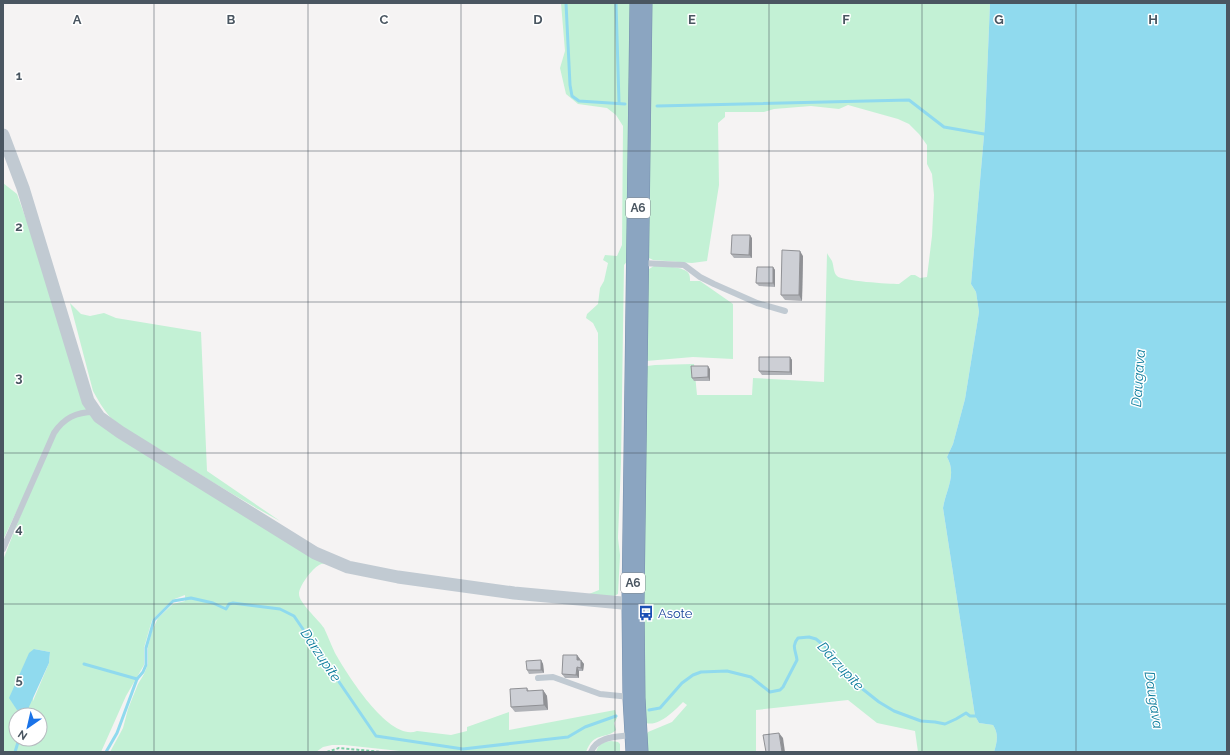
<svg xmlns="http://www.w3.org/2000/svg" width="1230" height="755" font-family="Raleway,sans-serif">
<rect width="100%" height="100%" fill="#f5f3f3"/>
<!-- green -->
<g fill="#c3f1d5" fill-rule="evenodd">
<polygon points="561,3 633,3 631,257 624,265 621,462 618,538 620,555 618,594 612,597 589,594 599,590 598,333 593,323 586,318 587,314 598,304 600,288 604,281 608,263 603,260 605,255 617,256 622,245 623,126 616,115 607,108 578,104 566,94 560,68 565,51"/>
<path d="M650,3H990L985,124L971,284L976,292L979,312L965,399L953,444L947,457C957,475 946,489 943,508L975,716L979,723L993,725C999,734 997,742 994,752H918L915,731L877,723L848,700L756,710V752H647L646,736L648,732L672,722L687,705L683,702C675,710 659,727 646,723L644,719V620H647L648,604H644L643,536L645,372L647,366L655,365L694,364L697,395H752L753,378L824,382L827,253C828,255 830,258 832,261C834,266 833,272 837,276C841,281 890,284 899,284L911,275H915L920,278L927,277L932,236L934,195L932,174L927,164V145L919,134L909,124L898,119L848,105L839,109L811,106L774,109L764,112H725V117L718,123L719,185L707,261L692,263L653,260L649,258L647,254Z"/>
<path d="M3,183L17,194L36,247L85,404L328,564C325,564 322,563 319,565C312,569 299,586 299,594C299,603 318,619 324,628C328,636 331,645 335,653C347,674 389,742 417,731L451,735L467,731V727L509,712V730L615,710L617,718L614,723L616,730C605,740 594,731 586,752H409L344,745H332L323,747L316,752H110L123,728L128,709L138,684L144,674L148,664V647L152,631L158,618L173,604L185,601V595L172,600L152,620L144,648V665L126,696L101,752H3V560L25,504H20L3,540ZM34,649L50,652L49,663L33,701ZM16,715H40V739H16Z"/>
<path d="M654,266C662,266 685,266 689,274C690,276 690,279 690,281H700L733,304V359L693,357L646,361L647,272L649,269Z"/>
<path d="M70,303L81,314L90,316L104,313L116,318L201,332L207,471L280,521C242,501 206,478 169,455C150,443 127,432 110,417C103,409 98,400 93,391Z"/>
<path d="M611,741L618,742L620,744V752H596C598,744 603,742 611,741Z"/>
</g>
<!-- water -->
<g fill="#90daee">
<path d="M990,3H1227V752H994C997,742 999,734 993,725L979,723L975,716L943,508C946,489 957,475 947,457L953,444L965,399L979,312L976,292L971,284L985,124Z"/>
<polygon points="34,649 50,652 49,663 28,709 17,710 9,698 29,653"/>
</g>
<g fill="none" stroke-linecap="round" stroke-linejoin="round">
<!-- stream -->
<g stroke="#90daee" stroke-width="3">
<polyline points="566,3 570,85 572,96 579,101 625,104"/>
<polyline points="616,3 619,103"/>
<polyline points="657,106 909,100 944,127 984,134"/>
<polyline points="84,664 137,679"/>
<path d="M649,710L660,708L682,683L693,675L701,672L727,671L751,677L770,692L780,690L783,687L797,660C796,651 791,646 798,638L809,637L816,639L827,648L850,679L879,702L894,711L921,721L935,722L945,724L956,719L966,713L970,716H979"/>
<polyline points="26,715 28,709"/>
<polyline points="15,752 19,739"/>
<polyline points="106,752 117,733 137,679 143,672 146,665 146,648 154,620 173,601 191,598 213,603 226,609 229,604 233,603 280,609 294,616 376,736 463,749 568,737 585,727 616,716"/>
</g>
<!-- highway casing -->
<g stroke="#7690ad" stroke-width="23">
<polyline id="highway" points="637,752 634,698 633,604 641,3"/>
</g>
<!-- path -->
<g stroke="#7ad0a6" stroke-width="2" stroke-dasharray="3 2" stroke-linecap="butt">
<polyline points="269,752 269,751"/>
<polyline points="327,752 339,748 382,752"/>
</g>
<!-- lane -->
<g stroke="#c1cad2" stroke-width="6">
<polyline points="641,263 684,265 700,277 714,284 757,303 785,311"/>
<path d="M3,549L54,433C64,418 76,412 94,412"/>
<polyline points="538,678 553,677 600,694 630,697"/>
<path d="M591,752C597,736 617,737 632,735"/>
</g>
<!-- street -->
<polyline stroke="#c1cad2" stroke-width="13" points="3,135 23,188 88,401 99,417 120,432 315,553 348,567 398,577 514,593 633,604"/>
<!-- highway -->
<use href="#highway" stroke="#8ba5c1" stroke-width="22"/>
</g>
<!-- wall -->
<g fill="#b0b2b7">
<polygon points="752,238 752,258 734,258 731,254"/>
<polygon points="803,256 802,301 785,300 781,295"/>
<polygon points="773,267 775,270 775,287 759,286 756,283"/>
<polygon points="790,357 792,360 792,375 762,375 759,371"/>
<polygon points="710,369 710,381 694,381 692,378"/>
<polygon points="577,655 580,659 580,660 584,664 583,671 579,671 579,678 565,678 562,674"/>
<polygon points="541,660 543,664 544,673 529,674 527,670"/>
<polygon points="527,688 529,691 543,690 547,696 548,710 515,712 511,707"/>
</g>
<!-- shaded-wall -->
<g fill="#909195">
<polygon points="750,235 752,238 752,258 749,255"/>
<polygon points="800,251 803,256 802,301 799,295"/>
<polygon points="773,267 775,270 775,287 773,283"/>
<polygon points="790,357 792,360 792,375 790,372"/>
<polygon points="708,366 710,369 710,381 708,377"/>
<polygon points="577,655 580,659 579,664 577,660"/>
<polygon points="541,660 543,664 544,673 541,670"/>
<polygon points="581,660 584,664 583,671 581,668"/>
<polygon points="577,667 579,671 579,678 576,675"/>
<polygon points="543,690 547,696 548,710 544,705"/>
<polygon points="779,733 783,738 785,752 782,752"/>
</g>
<!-- building -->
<g fill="#cdcfd5" stroke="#909195">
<polygon points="732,235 750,235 749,255 731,254"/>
<polygon points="782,250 800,251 799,295 781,295"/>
<polygon points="757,267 773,267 773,283 756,283"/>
<polygon points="759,357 790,357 790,372 759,371"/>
<polygon points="691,366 708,366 708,377 692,378"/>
<polygon points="563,655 577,655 577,660 581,660 581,668 577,667 576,675 562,674"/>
<polygon points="541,660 541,670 527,670 526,661"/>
<polygon points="527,688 527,691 543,690 544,705 511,707 510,689"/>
<polygon points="779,733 782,752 766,752 763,735"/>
</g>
<!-- grid -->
<path fill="none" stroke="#4a5661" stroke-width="1" stroke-opacity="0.55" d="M154,3V752M308,3V752M461,3V752M615,3V752M769,3V752M922,3V752M1076,3V752M3,151H1227M3,302H1227M3,453H1227M3,604H1227"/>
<!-- icons -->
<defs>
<g id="bus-bare" transform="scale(1.2)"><path d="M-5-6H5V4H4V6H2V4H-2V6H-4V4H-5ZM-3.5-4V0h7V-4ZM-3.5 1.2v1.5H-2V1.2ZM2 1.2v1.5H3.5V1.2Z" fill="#1a4fb4" stroke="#fff" stroke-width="2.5" paint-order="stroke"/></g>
</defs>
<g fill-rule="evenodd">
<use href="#bus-bare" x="646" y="613"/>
</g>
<g text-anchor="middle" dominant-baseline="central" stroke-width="3" stroke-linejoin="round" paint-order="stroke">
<!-- shield labels -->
<g fill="#fff" stroke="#808990" stroke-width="1">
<rect x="626" y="198" width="24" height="20" rx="3"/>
<rect x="621" y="573" width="24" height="20" rx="3"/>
</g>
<g font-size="12" font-weight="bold" fill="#4a5661">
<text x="638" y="208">A6</text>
<text x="633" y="583">A6</text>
</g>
<!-- transit labels -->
<g font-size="13" fill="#164399" stroke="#fff" text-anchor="start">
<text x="658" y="613">Asote</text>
</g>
<!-- water labels -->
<g font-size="14" font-style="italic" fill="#0c7c9b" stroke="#fff">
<text transform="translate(1138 378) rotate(-86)">Daugava</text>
<text transform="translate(321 655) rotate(56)">Dārzupīte</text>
<text transform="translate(841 666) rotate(47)">Dārzupīte</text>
<text transform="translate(1154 700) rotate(81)">Daugava</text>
</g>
</g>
<g font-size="13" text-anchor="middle" font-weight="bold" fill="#4a5661" stroke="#fff" stroke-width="3" stroke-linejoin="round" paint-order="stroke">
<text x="77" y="24">A</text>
<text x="231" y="24">B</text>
<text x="384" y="24">C</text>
<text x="538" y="24">D</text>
<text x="692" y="24">E</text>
<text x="846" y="24">F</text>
<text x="999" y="24">G</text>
<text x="1153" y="24">H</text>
<text x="19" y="80">1</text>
<text x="19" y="231">2</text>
<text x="19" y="382">3</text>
<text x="19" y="533">4</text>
<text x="19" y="684">5</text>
</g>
<!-- border -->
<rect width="1230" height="755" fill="none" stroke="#4a5661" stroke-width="8"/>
<!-- north arrow -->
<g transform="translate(28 727) rotate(214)"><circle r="19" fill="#ffffff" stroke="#b7bbc0"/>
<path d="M0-3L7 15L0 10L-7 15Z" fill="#1a73e8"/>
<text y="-6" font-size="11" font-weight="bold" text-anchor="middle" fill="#4a5661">N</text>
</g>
</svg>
